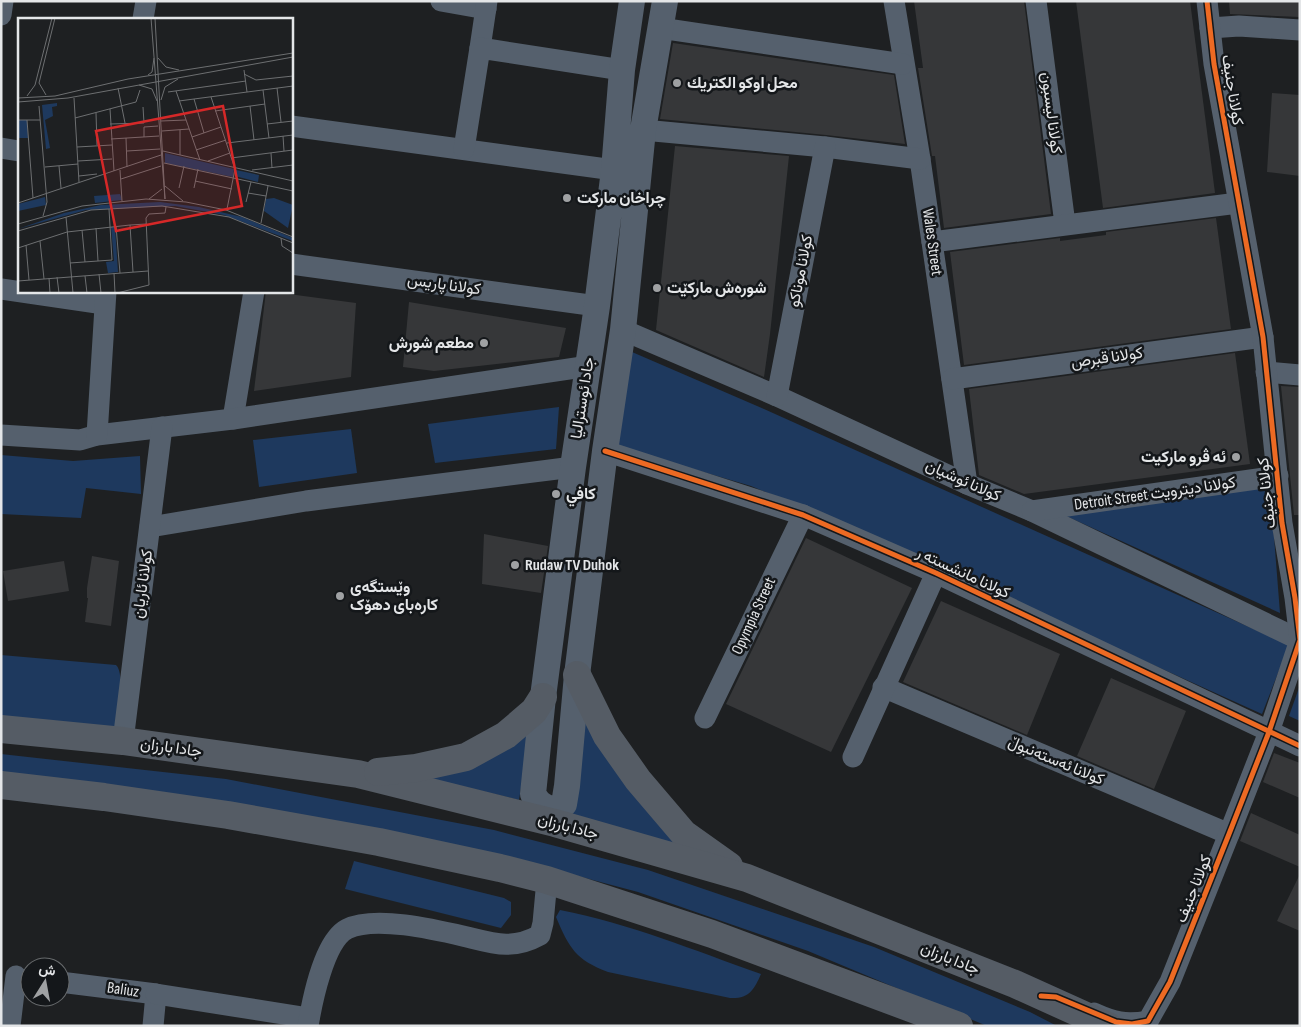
<svg xmlns="http://www.w3.org/2000/svg" width="1301" height="1027" font-family="'Sofia Sans Condensed',Vazirmatn,sans-serif">
<rect width="100%" height="100%" fill="#1e2022"/>
<!-- green -->
<g fill="#1e395e">
<polygon points="632,352 764,409 1289,645 1262,714 821,515 751,486 618,447"/>
<polygon points="559,407 556,449 435,463 428,424"/>
<polygon points="351,429 357,473 259,487 253,440"/>
<polygon points="1,455 73,461 140,456 141,494 86,488 81,518 1,514"/>
<polygon points="1270,486 1280,613 1066,516"/>
<path d="M1,655L116,665C126,674 117,719 116,732L1,722Z"/>
<polygon points="1300,685 1300,721 1289,716"/>
<polygon points="584,701 702,851 572,816"/>
<polygon points="532,720 519,800 411,774"/>
<polygon points="1,754 226,779 494,830 648,870 874,947 1030,1012 1057,1026 987,1026 808,951 638,892 502,856 1,776"/>
<polygon points="354,861 504,898 511,902 511,915 501,928 345,889"/>
<path d="M560,910C631,924 693,950 761,974C754,990 749,999 730,998L608,972C576,960 569,948 556,917Z"/>
</g>
<!-- building -->
<g fill="#363739">
<polygon points="914,1 1024,1 1051,214 944,228 935,156 932,156 918,68 923,68"/>
<polygon points="1076,1 1190,1 1215,193 1103,208"/>
<polygon points="1229,1 1300,1 1300,17 1230,14"/>
<polygon points="673,43 894,75 905,144 826,135 660,119"/>
<polygon points="1272,93 1300,95 1300,176 1267,172"/>
<polygon points="675,146 789,156 770,334 764,377 656,330"/>
<polygon points="1216,218 1231,329 964,365 950,252 1060,238 1060,241 1106,235 1106,232"/>
<polygon points="266,291 356,303 351,377 254,391"/>
<polygon points="409,302 566,328 559,357 434,371 403,367"/>
<polygon points="1235,353 1250,464 1024,494 979,475 969,389"/>
<polygon points="1281,386 1300,387 1300,515 1294,515"/>
<polygon points="484,534 548,546 541,593 482,584"/>
<polygon points="806,538 912,588 831,752 726,704"/>
<polygon points="92,556 119,561 111,626 85,622 88,598 87,598 87,588"/>
<polygon points="64,561 69,591 8,601 3,571"/>
<polygon points="941,601 1060,654 1027,735 903,682"/>
<polygon points="1111,678 1186,711 1154,789 1077,756"/>
<polygon points="1274,753 1300,763 1300,798 1263,782"/>
<polygon points="1251,813 1300,835 1300,867 1240,841"/>
<polygon points="1300,874 1300,931 1277,921"/>
</g>
<g fill="none" stroke-linecap="round" stroke-linejoin="round">
<!-- minor -->
<g stroke="#55606d" stroke-width="21">
<polyline points="441,1 486,9"/>
<polyline points="894,1 920,159 967,484"/>
<polyline points="1036,1 1065,224"/>
<polyline points="1,15 3,1"/>
<polyline points="143,19 146,1"/>
<polyline points="660,28 903,64"/>
<polyline points="1210,28 1239,26 1300,30"/>
<polyline points="480,48 487,1"/>
<polyline points="291,126 614,170"/>
<polyline points="643,130 825,147 920,159"/>
<polyline points="1,148 19,151"/>
<polyline points="464,149 480,48 622,70"/>
<polyline points="932,242 1238,203"/>
<polyline points="291,264 597,306"/>
<polyline points="1,289 104,304"/>
<polyline points="623,330 777,396 967,484 1032,511 1300,640"/>
<polyline points="1266,372 1300,375"/>
<polyline points="952,379 1263,337"/>
<polyline points="777,396 825,147"/>
<polyline points="233,419 254,291"/>
<polyline points="1,435 80,440 97,435 233,419 589,366"/>
<polyline points="97,435 106,291"/>
<polyline points="605,451 803,515 936,573 1300,746"/>
<polyline points="1032,511 1278,476"/>
<polyline points="150,527 306,501 573,467"/>
<polyline points="883,687 1229,834"/>
<polyline points="705,718 803,515"/>
<polyline points="123,741 162,427"/>
<polyline points="853,757 936,573"/>
<polyline points="60,982 156,994 153,1026"/>
<polyline points="156,994 309,1018"/>
<path d="M1094,1013C1114,1022 1125,1025 1148,1021L1170,982L1229,834L1269,732L1300,640L1295,598L1282,523L1263,337L1214,64L1207,1"/>
<polyline points="10,1026 16,976"/>
<path d="M308,1026C312,1002 324,941 347,929C375,915 437,930 467,937C495,944 513,950 540,935L543,923L547,880"/>
</g>
<!-- major -->
<path stroke="#55606d" stroke-width="26" d="M632,1L622,70L614,170L597,306L573,467L543,697L533,794C540,807 552,813 564,804L567,786L577,675L605,451L623,330L643,130L665,1"/>
<!-- highway -->
<g stroke="#555c65" stroke-width="28">
<polyline points="577,675 607,736 638,780 684,834 729,866"/>
<polyline points="1,729 123,741 358,774 555,823 747,878 1015,984 1108,1026"/>
<polyline points="378,772 416,768 466,757 506,735 534,711 543,697"/>
<polyline points="1,785 104,797 228,815 379,842 500,868 547,880 712,934 959,1026"/>
</g>
<!-- cycleway casing -->
<g stroke="#14171a" stroke-width="8">
<g id="cycleway">
<polyline points="605,451 803,515 936,573 1300,746"/>
<polyline points="1041,996 1056,997 1116,1022 1132,1024 1148,1021 1170,982 1229,834 1269,732 1300,640 1295,598 1282,523 1263,337 1214,64 1207,1"/>
</g>
</g>
<!-- cycleway -->
<use href="#cycleway" stroke="#ed6a23" stroke-width="5"/>
</g>
<!-- markers -->
<g fill="#9fa1a3" stroke="#14171a" stroke-width="2">
<circle cx="677" cy="83" r="5"/>
<circle cx="567" cy="198" r="5"/>
<circle cx="657" cy="288" r="5"/>
<circle cx="484" cy="343" r="5"/>
<circle cx="1236" cy="457" r="5"/>
<circle cx="556" cy="494" r="5"/>
<circle cx="515" cy="565" r="5"/>
<circle cx="340" cy="596" r="5"/>
</g>
<g text-anchor="middle" dominant-baseline="central" stroke-width="5" stroke-linejoin="round" paint-order="stroke">
<!-- poi labels -->
<g font-size="16" font-weight="bold" fill="#e4e6e8" stroke="#14171a" text-anchor="start">
<text x="687" y="83">محل اوكو الكتريك</text>
<text x="577" y="198">چراخان ماركت</text>
<text x="667" y="288">شوره‌ش ماركێت</text>
<text x="474" y="343" text-anchor="end">مطعم شورش</text>
<text x="1226" y="457" text-anchor="end">ئه ڤرو ماركيت</text>
<text x="566" y="494">كافي</text>
<text x="525" y="565">Rudaw TV Duhok</text>
<text x="350" y="587">وێستگەی<tspan x="350" dy="18">کارەبای دهۆک</tspan></text>
</g>
<!-- street labels -->
<g font-size="16" fill="#e4e6e8" stroke="#14171a">
<text transform="translate(1232 90) rotate(81)">كولانا جنيف</text>
<text transform="translate(1051 113) rotate(83)">كولانا ليسبون</text>
<text transform="translate(932 242) rotate(82)">Wales Street</text>
<text transform="translate(801 271) rotate(-79)">كولانا موناكو</text>
<text transform="translate(444 285) rotate(8)">كولانا پاریس</text>
<text transform="translate(1107 358) rotate(-8)">كولانا قبرص</text>
<text transform="translate(583 398) rotate(-81)">جادا ئوسترالیا</text>
<text transform="translate(963 481) rotate(24)">كولانا ئوشيان</text>
<text transform="translate(1267 493) rotate(-96)">كولانا جنيف</text>
<text transform="translate(1155 494) rotate(-8)">Detroit Street كولانا ديترويت</text>
<text transform="translate(963 573) rotate(25)">كولانا مانشسته ر</text>
<text transform="translate(143 584) rotate(-82)">كولانا ئاريان</text>
<text transform="translate(754 616) rotate(-65)">Opympia Street</text>
<text transform="translate(171 748) rotate(8)">جادا بارزان</text>
<text transform="translate(1056 761) rotate(23)">كولانا ئەستەنبوڵ</text>
<text transform="translate(568 827) rotate(15)">جادا بارزان</text>
<text transform="translate(1194 889) rotate(-68)">كولانا جنيف</text>
<text transform="translate(950 959) rotate(22)">جادا بارزان</text>
<text transform="translate(123 990) rotate(8)">Baliuz</text>
</g>
</g>
<!-- overview -->
<g transform="translate(18 18)">
<rect width="275" height="275" fill="#1e2022"/>
<path d="M39,85V88L34,89L35,98L27,102L32,130L28,131L24,87ZM0,102H9L10,120H0ZM147,135L216,151L215,159L147,145ZM218,152L241,157L240,164L217,158ZM102,176L104,182L77,185L76,178ZM27,179L28,187L0,193V186ZM256,180L275,187L270,210L246,193L248,181ZM142,184L181,189L224,199L275,220V223L206,197L157,188L68,192L0,211L46,195L83,187ZM93,209H97L100,254L90,255L88,244L96,243Z" fill="#1e395e"/>
<path fill="none" stroke="#6d6f71" stroke-width="1" d="M133,0L147,181L137,0M140,40L148,49L161,52M226,52L229,74M226,56L238,62L275,58M130,57L134,54L136,40M121,67L134,71L139,83M100,70L107,105M259,70L263,104M245,72L251,120M158,73L182,142M150,74L228,63M28,77L21,65L37,0M9,78L17,67L34,0M193,79L217,151L209,191M0,80L37,78L110,61L275,35M56,80L61,164M143,82L147,69L160,61M161,83L176,81M0,84L50,80L275,39M21,88L29,184L25,198M232,88L236,122M125,89L126,105M92,91L96,153M197,93L247,86M78,95L79,127M57,100L118,84L122,72M0,102H22M9,102L15,180M143,103L168,102M92,106L126,105M249,106L275,103M162,112V137M144,113L171,111M186,115L176,81L275,68M265,118L266,133M126,119V109L140,108M174,119L203,109M108,120L109,149M93,121L141,118M209,125L275,117M59,129L94,127M178,132L208,122M109,133L142,131M145,133L275,163M253,135L254,150M213,140L275,132M60,143L94,141M190,143L212,135M146,145L275,173M41,148L43,170M27,149L60,146M102,152L104,183M234,152L275,147M61,158L79,156M103,161L143,148M177,163L214,171M147,168L165,183M161,170L166,148M176,170L180,151M230,175L248,178M131,181L144,171M228,184L233,164M0,185L143,137M48,199L55,275M243,205L250,168M0,206L64,188L128,181L168,184L208,192L275,219M112,207L128,206M98,208L102,255M78,210L80,243M64,212L67,244M0,213L73,192L144,188L211,199L275,225M263,220L264,228L275,235M22,223L26,261M8,227L11,262M0,230L49,214L112,207L115,254M52,245L94,242L91,191M96,255L97,275M81,256L83,275M67,258L69,275M39,259L41,275M31,260L32,275M0,263L130,253M99,275L131,267L128,200L131,196L147,195L148,189"/>
<path fill="#d62828" fill-opacity="0.15" stroke="#d62828" stroke-width="2.5" d="M205,88L224,188L98,213L78,113Z"/>
<rect width="275" height="275" fill="none" stroke="#e4e6e8" stroke-width="2.5"/>
</g>
<!-- border -->
<rect width="1301" height="1027" fill="none" stroke="#e4e6e8" stroke-width="5"/>
<!-- north arrow -->
<g transform="translate(45 982) rotate(11)"><circle r="24" fill="#14171a" stroke="#676a6c"/>
<path d="M0-4L9 19L0 12L-9 19Z" fill="#9fa1a3"/>
<text y="-8" font-size="14" font-weight="bold" text-anchor="middle" fill="#e4e6e8">ش</text>
</g>
</svg>
